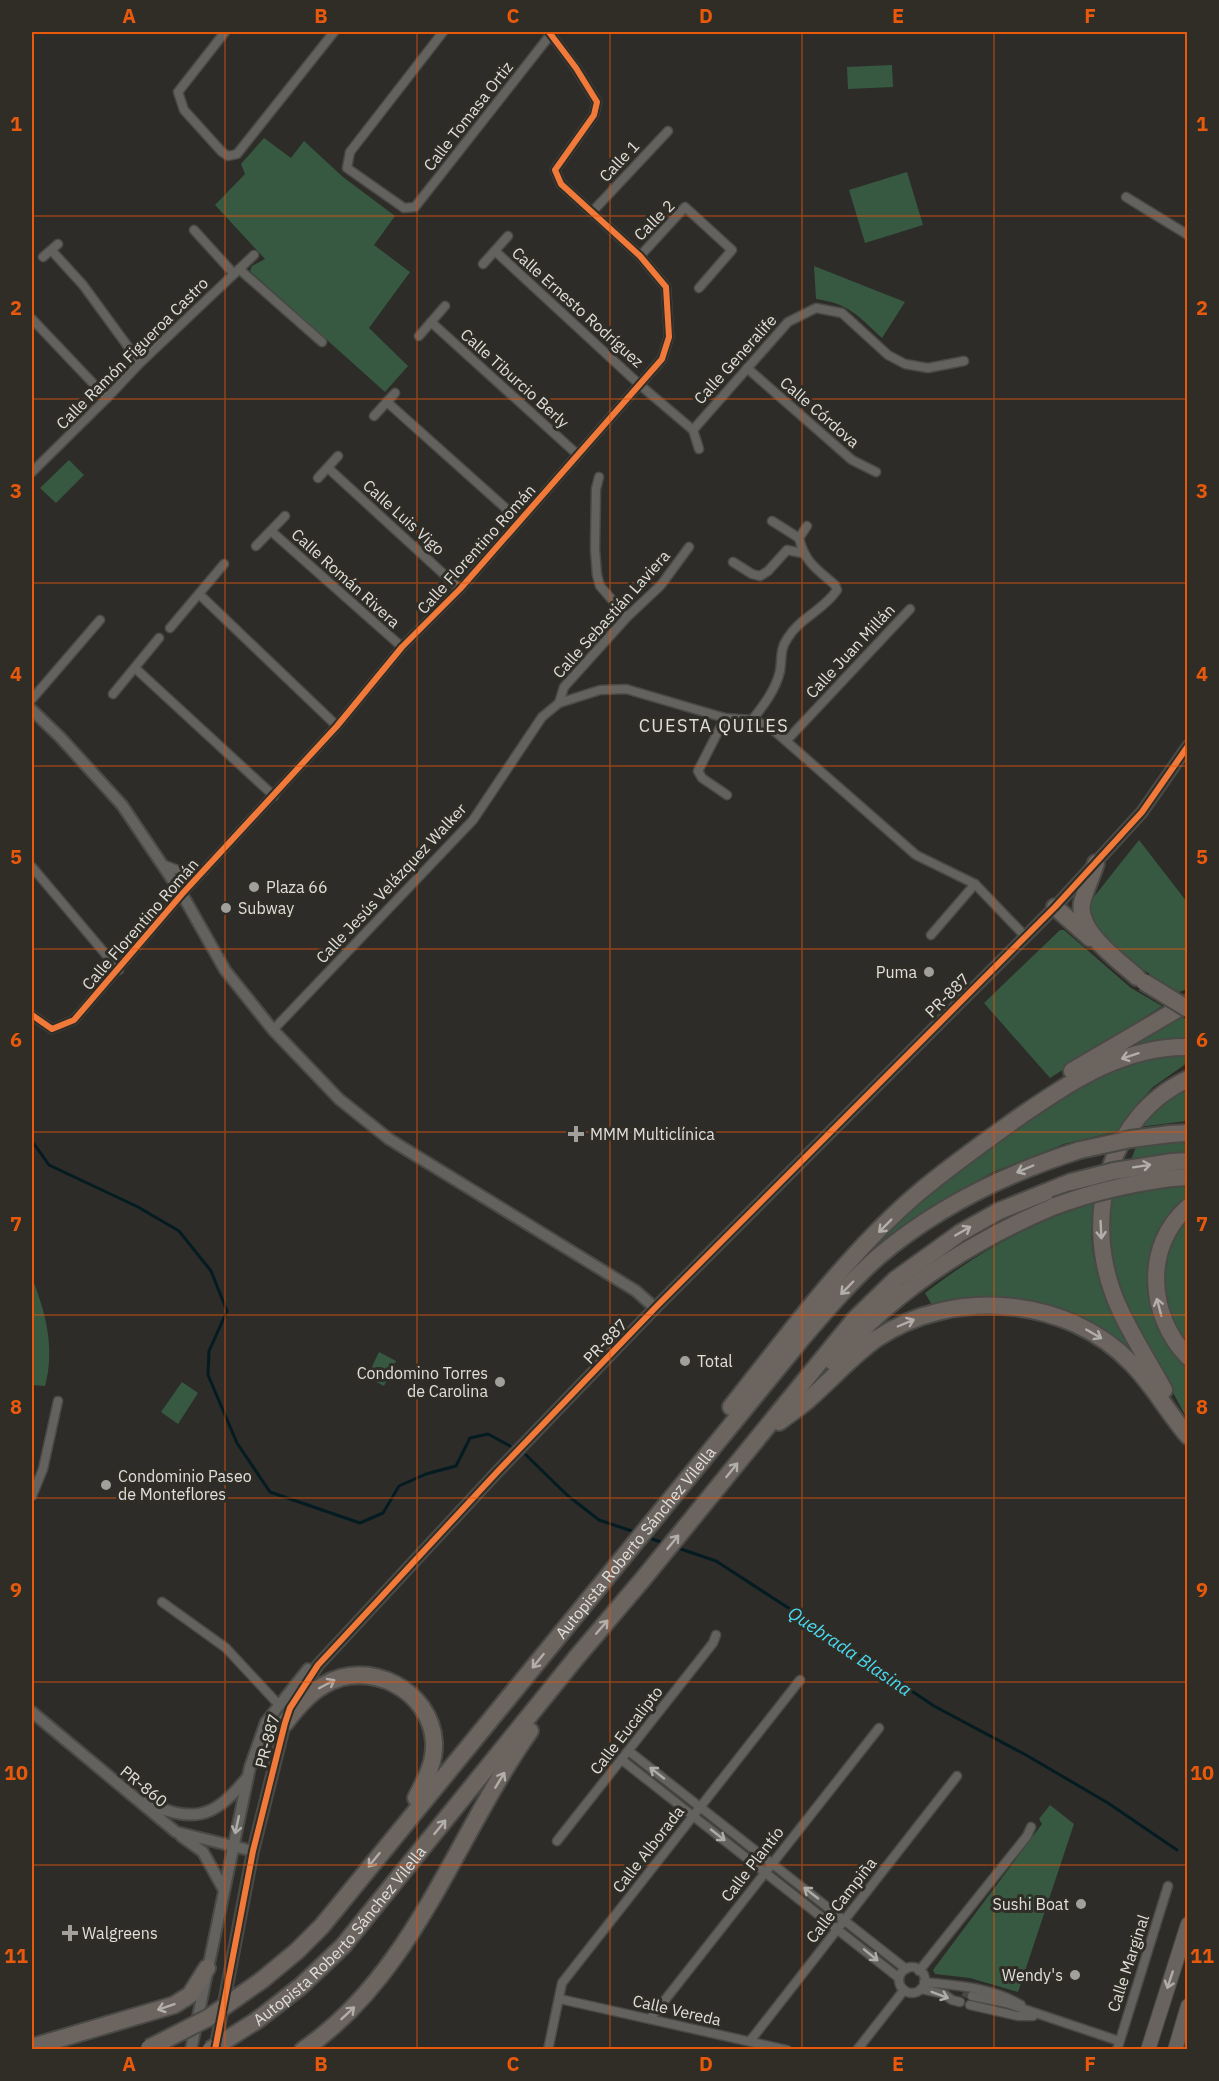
<svg xmlns="http://www.w3.org/2000/svg" width="1219" height="2081" font-family="'IBM Plex Sans',sans-serif">
<rect width="100%" height="100%" fill="#2d2c28"/>
<!-- green -->
<g fill="#375941">
<polygon points="892,65 893,87 848,89 847,67"/>
<polygon points="264,138 291,158 304,141 343,177 395,216 374,245 410,272 369,328 408,366 385,392 250,271 252,266 265,259 215,205 245,174 241,164"/>
<polygon points="907,172 923,225 865,243 849,190"/>
<path d="M814,266L905,302L882,338C858,316 850,304 816,299Z"/>
<polygon points="69,460 84,475 56,503 40,488"/>
<path d="M1139,840L1187,902V989L1179,992C1155,978 1108,949 1093,926C1089,920 1090,910 1089,903Z"/>
<polygon points="1060,930 1064,930 1131,988 1162,1006 1050,1078 984,1003"/>
<polygon points="1181,1016 1187,1020 1187,1040 1111,1057"/>
<polygon points="1187,1053 1187,1063 1153,1087 1140,1101 1118,1131 1064,1144 993,1172 917,1216 870,1251 942,1181 1083,1082 1142,1059"/>
<polygon points="1187,1088 1187,1121 1139,1127 1166,1102"/>
<polygon points="1187,1140 1187,1154 1131,1160 1136,1147"/>
<polygon points="1187,1186 1187,1199 1155,1248 1175,1353 1187,1365 1187,1419 1124,1299 1116,1276 1109,1228 1110,1199 1159,1189"/>
<path d="M1094,1203C1093,1218 1090,1231 1092,1245C1096,1286 1119,1321 1137,1358C1105,1322 1043,1296 996,1298C974,1298 953,1302 932,1305L925,1293C977,1253 1031,1222 1094,1203Z"/>
<path d="M1187,1219V1345C1158,1309 1157,1255 1187,1219Z"/>
<path d="M32,1278C46,1313 55,1349 45,1386L32,1385Z"/>
<polygon points="379,1352 396,1361 384,1386 367,1377"/>
<polygon points="182,1382 198,1393 178,1424 161,1412"/>
<polygon points="1050,1805 1074,1824 1018,1992 970,1978 935,1974 933,1970 1042,1824 1039,1819"/>
</g>
<g fill="none" stroke-linecap="round" stroke-linejoin="round">
<!-- stream -->
<g stroke="#041c21" stroke-width="3">
<polyline points="32,1141 49,1165 138,1207 179,1231 211,1271 227,1311 209,1351 208,1375 237,1443 270,1492 360,1523 383,1513 399,1486 426,1474 456,1466 470,1438 488,1434 510,1446"/>
<polyline points="526,1455 567,1495 599,1520 635,1532"/>
<polyline points="647,1537 666,1544"/>
<polyline points="675,1547 716,1561 790,1609 934,1706 1026,1755 1108,1803 1177,1850"/>
</g>
<!-- minor-tunnel -->
<polyline stroke="#484743" stroke-width="8" stroke-dasharray="8 4" stroke-linecap="butt" points="963,1992 972,1996"/>
<!-- minor casing -->
<g stroke="#494946" stroke-width="11">
<g id="minor">
<polyline points="225,32 178,92 184,110 222,152 228,156 237,154 334,32"/>
<polyline points="443,32 350,152 347,168 404,208 415,207 551,34"/>
<polyline points="1126,197 1188,235"/>
<polyline points="592,212 668,131"/>
<polyline points="194,230 234,274"/>
<polyline points="52,251 83,285 140,363"/>
<polyline points="495,251 640,385 693,430 699,449"/>
<polyline points="640,256 685,207 732,250 699,288"/>
<polyline points="43,257 58,244"/>
<polyline points="483,264 508,236"/>
<polyline points="239,269 322,342"/>
<polyline points="32,319 107,398"/>
<polyline points="431,322 578,455"/>
<polyline points="419,336 445,306"/>
<polyline points="747,368 852,460 876,472"/>
<polyline points="387,402 520,521"/>
<polyline points="374,416 395,393"/>
<polyline points="693,430 788,322 816,308 842,313 888,355 905,364 928,368 964,361"/>
<polyline points="328,468 460,589"/>
<polyline points="32,472 107,398 140,363 254,255"/>
<polyline points="599,477 596,489 595,549 597,575 600,586 627,617"/>
<polyline points="318,478 338,456"/>
<polyline points="271,531 402,647"/>
<polyline points="799,538 807,526"/>
<polyline points="256,546 285,516"/>
<polyline points="733,562 752,574 760,576 768,571 787,550 802,553"/>
<polyline points="199,594 337,726"/>
<polyline points="170,628 224,564"/>
<polyline points="135,668 274,796"/>
<polyline points="113,694 159,638"/>
<polyline points="32,699 100,620"/>
<polyline points="559,703 564,687 627,617 661,585 689,547"/>
<polyline points="725,718 698,771 702,778 727,795"/>
<path d="M752,720C764,705 776,689 780,671C782,659 780,649 787,639C799,618 824,610 837,590L835,585C817,569 805,563 799,538L772,521"/>
<polyline points="787,740 910,609"/>
<polyline points="162,864 188,874 204,871"/>
<polyline points="32,867 119,970"/>
<polyline points="931,935 975,884"/>
<polyline points="32,1015 52,1029 74,1020 182,894 337,726 402,647 460,589 662,359 669,337 666,287 640,256 561,184 555,170 594,115 597,102 576,68 549,32"/>
<polyline points="273,1030 473,820 542,717 559,703 600,690 626,689 725,718 752,720 770,727 916,855 975,884 1025,936"/>
<polyline points="32,1496 43,1469 58,1401"/>
<polyline points="162,1602 226,1648 279,1705"/>
<polyline points="630,1752 906,1969"/>
<polyline points="622,1760 899,1978"/>
<polyline points="557,1841 713,1643 716,1635"/>
<circle cx="912" cy="1980" r="13"/>
<polyline points="919,1971 1027,1836 1031,1827"/>
<path d="M924,1982C958,1986 991,1987 1021,2005"/>
<polyline points="921,1989 944,1994 952,2000 960,2002"/>
<polyline points="972,1996 1006,2003 1119,2041"/>
<polyline points="560,1999 787,2050"/>
<polyline points="970,2005 1018,2016 1033,2016"/>
<polyline points="650,2019 879,1728"/>
<polyline points="750,2041 957,1776"/>
<polyline points="548,2050 562,1983 800,1680"/>
<polyline points="857,2050 904,1990"/>
<polyline points="1117,2050 1168,1886"/>
</g>
</g>
<!-- tertiary casing -->
<g stroke="#494946" stroke-width="14">
<g id="tertiary">
<polyline points="32,710 60,737 122,805 182,894 225,970 273,1030 339,1099 389,1139 636,1291 655,1308"/>
<polyline points="292,1704 318,1665 499,1470 655,1308 1055,907 1142,812 1188,746"/>
<polyline points="32,1712 176,1832 253,1851"/>
<path d="M145,1803C194,1822 212,1820 246,1779"/>
<polyline points="181,1836 203,1852 224,1890"/>
<polyline points="215,2049 253,1851 286,1719"/>
<polyline points="191,2050 250,1767 266,1722 308,1669"/>
</g>
</g>
<!-- primary casing -->
<g stroke="#494946" stroke-width="16">
<g id="primary">
<polyline points="1148,2050 1188,1924"/>
<polyline points="1175,2050 1188,2006"/>
</g>
</g>
<!-- motorway casing -->
<g stroke="#494946" stroke-width="20">
<g id="motorway">
<path d="M1096,863C1092,876 1085,890 1082,903C1077,931 1118,960 1137,977"/>
<polyline points="1055,907 1090,938"/>
<polyline points="1072,1071 1188,1003"/>
<polyline points="1170,1134 1188,1133"/>
<polyline points="1172,1162 1188,1161"/>
<polyline points="1172,1178 1188,1177"/>
<path d="M1188,1207C1143,1246 1148,1316 1188,1357"/>
<path d="M833,1362C891,1292 972,1241 1055,1206"/>
<path d="M1164,1390C1148,1360 1124,1324 1113,1293C1084,1214 1108,1116 1188,1079"/>
<path d="M731,1407C788,1335 847,1254 917,1194C950,1166 987,1140 1022,1115C1072,1081 1124,1046 1188,1047"/>
<path d="M779,1422C788,1415 799,1408 808,1400C831,1380 851,1357 876,1339C952,1287 1068,1296 1132,1364C1154,1386 1168,1413 1188,1436"/>
<path d="M285,1723C296,1709 308,1694 324,1685C368,1658 431,1690 434,1742C435,1764 425,1780 416,1798"/>
<path id="s1" d="M262,1980L297,1951L322,1926L804,1336C828,1308 852,1280 879,1256C938,1206 1007,1173 1080,1150"/>
<path id="s2" d="M256,2021L301,1986L343,1946L576,1658L643,1579L854,1320L896,1279L960,1233L999,1211L1071,1182"/>
<polyline points="32,2047 174,2005 190,1995 207,1968"/>
<path d="M303,2050C414,1974 455,1837 530,1731"/>
</g>
</g>
<!-- minor -->
<use href="#minor" stroke="#63625f" stroke-width="8"/>
<!-- tertiary -->
<use href="#tertiary" stroke="#63625f" stroke-width="10"/>
<!-- primary -->
<use href="#primary" stroke="#68635f" stroke-width="14"/>
<!-- motorway -->
<use href="#motorway" stroke="#6c645f" stroke-width="16"/>
<!-- motorway-bridge casing -->
<g stroke="#494946" stroke-width="20" stroke-linecap="butt">
<g id="motorway-bridge">
<polyline points="1144,982 1188,1009"/>
<polyline points="1080,1150 1131,1139 1170,1134"/>
<polyline points="1071,1182 1114,1171 1172,1162"/>
<path d="M1055,1206C1093,1192 1132,1183 1172,1178"/>
<polyline points="149,2048 208,2018 262,1980"/>
<polyline points="210,2050 256,2021"/>
</g>
</g>
<!-- motorway-bridge -->
<use href="#motorway-bridge" stroke="#6c645f" stroke-width="16"/>
<!-- cycleway casing -->
<g stroke="#2f2d26" stroke-width="10">
<g id="cycleway">
<polyline points="32,1015 52,1029 74,1020 182,894 337,726 402,647 460,589 662,359 669,337 666,287 640,256 561,184 555,170 594,115 597,102 576,68 549,32"/>
<polyline points="215,2050 253,1851 285,1723 290,1708 318,1665 332,1650 499,1470 655,1308 1055,907 1142,812 1188,746"/>
</g>
</g>
<!-- cycleway -->
<use href="#cycleway" stroke="#f17a3a" stroke-width="6"/>
</g>
<!-- one-way arrows -->
<defs><path id="oneway-shaft" d="M-6 0H5M1.5-3L5.5 0L1.5 3" fill="none" stroke-width="1.6" stroke-linecap="round" stroke-linejoin="round" transform="scale(1.5)"/></defs>
<g stroke="#b2aea9">
<use href="#oneway-shaft" transform="translate(1130 1056) rotate(162)"/>
<use href="#oneway-shaft" transform="translate(1142 1166) rotate(-9)"/>
<use href="#oneway-shaft" transform="translate(1025 1169) rotate(157)"/>
<use href="#oneway-shaft" transform="translate(885 1226) rotate(135)"/>
<use href="#oneway-shaft" transform="translate(1101 1230) rotate(87)"/>
<use href="#oneway-shaft" transform="translate(963 1231) rotate(-30)"/>
<use href="#oneway-shaft" transform="translate(847 1288) rotate(134)"/>
<use href="#oneway-shaft" transform="translate(1159 1307) rotate(-105)"/>
<use href="#oneway-shaft" transform="translate(906 1323) rotate(-23)"/>
<use href="#oneway-shaft" transform="translate(1094 1334) rotate(30)"/>
<use href="#oneway-shaft" transform="translate(732 1470) rotate(-51)"/>
<use href="#oneway-shaft" transform="translate(673 1542) rotate(-51)"/>
<use href="#oneway-shaft" transform="translate(602 1627) rotate(-49)"/>
<use href="#oneway-shaft" transform="translate(538 1661) rotate(129)"/>
<use href="#oneway-shaft" transform="translate(327 1684) rotate(-28)"/>
<use href="#oneway-shaft" transform="translate(500 1780) rotate(-59)"/>
<use href="#oneway-shaft" transform="translate(440 1827) rotate(-51)"/>
<use href="#oneway-shaft" transform="translate(374 1860) rotate(129)"/>
<use href="#oneway-shaft" transform="translate(166 2007) rotate(161)"/>
<use href="#oneway-shaft" transform="translate(348 2013) rotate(-43)"/>
</g>
<g stroke="#aeada9">
<use href="#oneway-shaft" transform="translate(657 1773) rotate(-142)"/>
<use href="#oneway-shaft" transform="translate(237 1825) rotate(102)"/>
<use href="#oneway-shaft" transform="translate(718 1835) rotate(38)"/>
<use href="#oneway-shaft" transform="translate(811 1893) rotate(-142)"/>
<use href="#oneway-shaft" transform="translate(871 1955) rotate(39)"/>
<use href="#oneway-shaft" transform="translate(940 1995) rotate(21)"/>
</g>
<use stroke="#b0ada9" href="#oneway-shaft" transform="translate(1170 1980) rotate(108)"/>
<!-- grid -->
<path fill="none" stroke="#e8590c" stroke-width="1.5" stroke-opacity="0.55" d="M225,32V2050M417,32V2050M610,32V2050M802,32V2050M994,32V2050M32,216H1188M32,399H1188M32,583H1188M32,766H1188M32,949H1188M32,1132H1188M32,1315H1188M32,1498H1188M32,1682H1188M32,1865H1188"/>
<!-- markers -->
<g fill="#a1a09c" stroke="#2f2d26" stroke-width="2">
<circle cx="254" cy="887" r="6"/>
<circle cx="226" cy="908" r="6"/>
<circle cx="929" cy="972" r="6"/>
<path d="M573 1125h6v6h6v6h-6v6h-6v-6h-6v-6h6z"/>
<circle cx="685" cy="1361" r="6"/>
<circle cx="500" cy="1382" r="6"/>
<circle cx="106" cy="1485" r="6"/>
<circle cx="1081" cy="1904" r="6"/>
<path d="M67 1924h6v6h6v6h-6v6h-6v-6h-6v-6h6z"/>
<circle cx="1075" cy="1975" r="6"/>
</g>
<g text-anchor="middle" dominant-baseline="central" stroke-width="6" stroke-linejoin="round" paint-order="stroke">
<!-- street labels -->
<g font-size="16" fill="#e0dfda" stroke="#2f2d26">
<text transform="translate(468 116) rotate(-52)">Calle Tomasa Ortiz</text>
<text transform="translate(619 161) rotate(-47)">Calle 1</text>
<text transform="translate(654 220) rotate(-45)">Calle 2</text>
<text transform="translate(578 307) rotate(42)">Calle Ernesto Rodríguez</text>
<text transform="translate(132 353) rotate(-45)">Calle Ramón Figueroa Castro</text>
<text transform="translate(735 359) rotate(-48)">Calle Generalife</text>
<text transform="translate(515 378) rotate(42)">Calle Tiburcio Berly</text>
<text transform="translate(820 412) rotate(41)">Calle Córdova</text>
<text transform="translate(404 517) rotate(42)">Calle Luis Vigo</text>
<text transform="translate(476 549) rotate(-48)">Calle Florentino Román</text>
<text transform="translate(346 578) rotate(42)">Calle Román Rivera</text>
<text transform="translate(611 614) rotate(-48)">Calle Sebastián Laviera</text>
<text transform="translate(850 651) rotate(-47)">Calle Juan Millán</text>
<text transform="translate(391 883) rotate(-47)">Calle Jesús Velázquez Walker</text>
<text transform="translate(140 924) rotate(-49)">Calle Florentino Román</text>
<text transform="translate(947 995) rotate(-45)">PR-887</text>
<text transform="translate(605 1341) rotate(-46)">PR-887</text>
<text stroke="none"><textPath href="#s1" startOffset="576">Autopista Roberto Sánchez Vilella</textPath></text>
<text transform="translate(626 1730) rotate(-52)">Calle Eucalipto</text>
<text transform="translate(267 1741) rotate(-75)">PR-887</text>
<text transform="translate(144 1786) rotate(39)">PR-860</text>
<text transform="translate(648 1849) rotate(-52)">Calle Alborada</text>
<text transform="translate(752 1864) rotate(-52)">Calle Plantío</text>
<text transform="translate(841 1900) rotate(-52)">Calle Campiña</text>
<text stroke="none"><textPath href="#s2" startOffset="120">Autopista Roberto Sánchez Vilella</textPath></text>
<text transform="translate(1128 1963) rotate(-72)">Calle Marginal</text>
<text transform="translate(677 2010) rotate(13)">Calle Vereda</text>
</g>
<!-- poi labels -->
<g font-size="16" fill="#e0dfda" stroke="#2f2d26" text-anchor="start">
<text x="266" y="887">Plaza 66</text>
<text x="238" y="908">Subway</text>
<text x="917" y="972" text-anchor="end">Puma</text>
<text x="590" y="1134">MMM Multiclínica</text>
<text x="697" y="1361">Total</text>
<text x="488" y="1373" text-anchor="end">Condomino Torres<tspan x="488" dy="18">de Carolina</tspan></text>
<text x="118" y="1476">Condominio Paseo<tspan x="118" dy="18">de Monteflores</tspan></text>
<text x="1069" y="1904" text-anchor="end">Sushi Boat</text>
<text x="82" y="1933">Walgreens</text>
<text x="1063" y="1975" text-anchor="end">Wendy's</text>
</g>
<!-- neighbourhood labels -->
<g font-size="18" letter-spacing="1.5" fill="#e0dfda" stroke="#2f2d26">
<text x="714" y="725">CUESTA QUILES</text>
</g>
<!-- water labels -->
<g font-size="18" font-style="italic" fill="#4adaf2" stroke="#2f2d26">
<text transform="translate(850 1651) rotate(34)">Quebrada Blasina</text>
</g>
</g>
<!-- border -->
<rect width="1219" height="2081" fill="none" stroke="#2f2d26" stroke-width="66"/>
<rect x="33" y="33" width="1153" height="2015" fill="none" stroke="#e8590c" stroke-width="2"/>
<g font-size="20" text-anchor="middle" font-weight="bold" fill="#e8590c">
<text x="129" y="23">A</text>
<text x="321" y="23">B</text>
<text x="513" y="23">C</text>
<text x="706" y="23">D</text>
<text x="898" y="23">E</text>
<text x="1090" y="23">F</text>
<text x="16" y="131">1</text>
<text x="1202" y="131">1</text>
<text x="16" y="315">2</text>
<text x="1202" y="315">2</text>
<text x="16" y="498">3</text>
<text x="1202" y="498">3</text>
<text x="16" y="681">4</text>
<text x="1202" y="681">4</text>
<text x="16" y="864">5</text>
<text x="1202" y="864">5</text>
<text x="16" y="1047">6</text>
<text x="1202" y="1047">6</text>
<text x="16" y="1231">7</text>
<text x="1202" y="1231">7</text>
<text x="16" y="1414">8</text>
<text x="1202" y="1414">8</text>
<text x="16" y="1597">9</text>
<text x="1202" y="1597">9</text>
<text x="16" y="1780">10</text>
<text x="1202" y="1780">10</text>
<text x="16" y="1963">11</text>
<text x="1202" y="1963">11</text>
<text x="129" y="2071">A</text>
<text x="321" y="2071">B</text>
<text x="513" y="2071">C</text>
<text x="706" y="2071">D</text>
<text x="898" y="2071">E</text>
<text x="1090" y="2071">F</text>
</g>
</svg>
